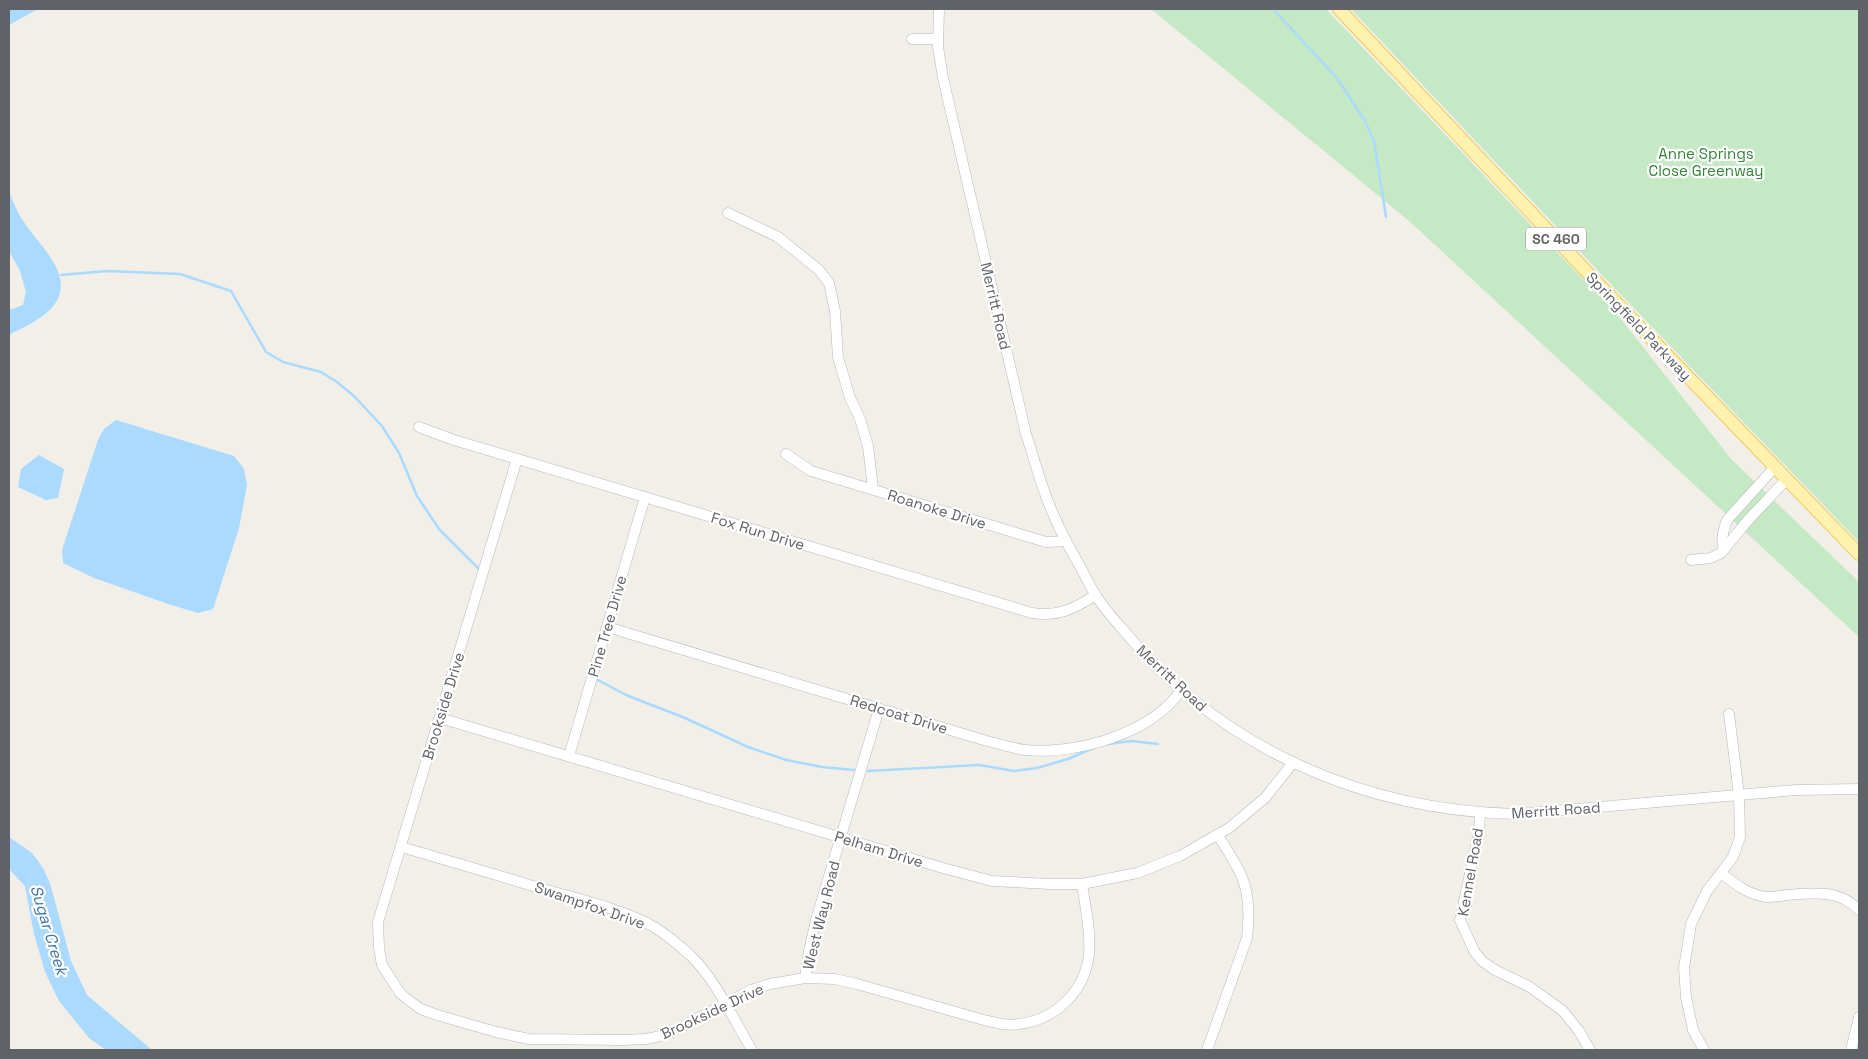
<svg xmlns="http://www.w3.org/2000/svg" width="1868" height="1059" font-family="'Space Grotesk',sans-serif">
<rect width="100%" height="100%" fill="#f1efe8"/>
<!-- green -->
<g fill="#c5e8c5">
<polygon points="1151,9 1326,9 1543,238 1617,314 1732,460 1859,582 1859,637 1408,220"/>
<polygon points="1351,9 1859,9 1859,542 1606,279"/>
</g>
<!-- water -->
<g fill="#aadaff">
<polygon points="9,9 38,9 9,25"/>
<path d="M9,191C13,201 17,213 24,222C39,246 76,275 54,305C44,319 23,327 9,335V310L23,305L26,292L20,271L9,251Z"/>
<polygon points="116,420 234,456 244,469 247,485 239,528 213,609 198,613 168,604 94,578 63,563 62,550 98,440 104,429"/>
<polygon points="39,455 64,469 58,498 46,500 18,487 21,469"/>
<polygon points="9,837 32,853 43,868 50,883 71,961 87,995 152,1050 106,1050 89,1038 59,1001 45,972 34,934 25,886 9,869"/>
</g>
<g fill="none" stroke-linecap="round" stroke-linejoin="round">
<!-- stream -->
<g stroke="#aadaff" stroke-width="2.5">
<polyline points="1273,9 1337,78 1365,121 1374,141 1386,217"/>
<polyline points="61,275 107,271 180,274 231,291 266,352 283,362 321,372 337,382 354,396 382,426 399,453 417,496 439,529 478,568"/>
<polyline points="598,680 626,695 685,718 748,747 786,760 822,767 854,770"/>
<polyline points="1108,744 1131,741 1158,744"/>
<polyline points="868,771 979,765 1014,771 1037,768 1068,759 1093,748"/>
</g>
<!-- minor casing -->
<g stroke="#b5b8bc" stroke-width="11">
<g id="minor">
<path d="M939,9L938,47L943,78L1026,434C1035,461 1042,490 1054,516C1062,535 1072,552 1082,570C1088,581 1093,593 1101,603C1108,613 1117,623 1125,632C1223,750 1366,811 1518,814L1796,790L1859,789"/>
<polyline points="912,39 938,39"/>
<polyline points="728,213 778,237 819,270 829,283 835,311 838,357 850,398 860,419 868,446 873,489"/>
<path d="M419,427L454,440L1032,613C1059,617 1073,609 1096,595"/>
<polyline points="786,454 811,471 1046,542 1066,541"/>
<path d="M517,459L378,922L379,948L382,965L400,993L411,1002L421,1009L437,1015L496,1032L529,1039L624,1040L646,1039L661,1036L672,1032L751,990L770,984L805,978L835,979L857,984L984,1020C996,1023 1007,1026 1019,1024C1056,1020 1086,990 1089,953C1091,930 1085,906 1082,884"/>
<path d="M1724,549C1720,539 1724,529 1727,520L1775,467"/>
<polyline points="1691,560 1711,558 1721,553 1749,519 1787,479"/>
<path d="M607,627L987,741C1000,744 1012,748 1025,750C1075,755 1152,734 1181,690"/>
<polyline points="440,718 943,868 992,881 1050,884 1082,884 1137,873 1180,856 1229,828 1265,798 1293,763"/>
<polyline points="569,756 645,497"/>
<polyline points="1480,813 1479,832 1460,920 1474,951 1482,961 1495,970 1530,987 1563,1011 1579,1031 1590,1050"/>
<path d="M401,847C446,860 491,873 536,887C573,898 621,908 654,927C667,935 679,945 690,955C717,981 733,1019 752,1050"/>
<path d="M1721,873C1735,884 1750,896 1768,897C1774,897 1781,896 1787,895C1814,893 1839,889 1859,910"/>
<polyline points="805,978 809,951 816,920 879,709"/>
<path d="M1207,1050L1247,938C1249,920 1250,901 1244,883C1240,868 1226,849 1218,835"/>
<polyline points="1704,1050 1693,1030 1686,997 1684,968 1691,924 1707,891 1733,857 1740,837 1739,795 1729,714"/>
<polyline points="1851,1050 1859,1017"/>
</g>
</g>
<!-- major casing -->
<g stroke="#f2c960" stroke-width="14">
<polyline id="major" points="1339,9 1585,270 1859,554"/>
</g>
<!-- minor -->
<use href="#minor" stroke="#fff" stroke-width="10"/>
<!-- major -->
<use href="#major" stroke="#fff2af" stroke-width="12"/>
</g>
<g text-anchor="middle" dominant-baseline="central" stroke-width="4.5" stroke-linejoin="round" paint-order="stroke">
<!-- shield labels -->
<rect fill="#fff" stroke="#8f9295" stroke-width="1" x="1526" y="227.5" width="60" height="23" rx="4"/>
<g font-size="14" font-weight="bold" fill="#5f6368">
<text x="1556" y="239">SC 460</text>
</g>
<!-- park labels -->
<g font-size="15" fill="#348238" stroke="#fff">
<text x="1706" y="153">Anne Springs<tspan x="1706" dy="17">Close Greenway</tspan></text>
</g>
<!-- street labels -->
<g font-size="15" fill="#5f6368" stroke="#fff">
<text transform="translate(996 306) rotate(77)">Merritt Road</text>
<text transform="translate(1639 326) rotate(46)">Springfield Parkway</text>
<text transform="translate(937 509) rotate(17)">Roanoke Drive</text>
<text transform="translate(758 531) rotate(17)">Fox Run Drive</text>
<text transform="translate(607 626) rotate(-74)">Pine Tree Drive</text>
<text transform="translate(1172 678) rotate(43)">Merritt Road</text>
<text transform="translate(443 706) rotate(-73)">Brookside Drive</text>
<text transform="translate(899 714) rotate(17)">Redcoat Drive</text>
<text transform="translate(1556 810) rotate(-4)">Merritt Road</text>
<text transform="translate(879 849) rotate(17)">Pelham Drive</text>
<text transform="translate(1470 872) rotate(-80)">Kennel Road</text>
<text transform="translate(590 905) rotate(19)">Swampfox Drive</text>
<text transform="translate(821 915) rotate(-76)">West Way Road</text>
<text transform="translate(712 1011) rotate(-25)">Brookside Drive</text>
</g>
<!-- water labels -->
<g font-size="16" font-style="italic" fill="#4174aa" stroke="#fff">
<text transform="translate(49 930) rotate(73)">Sugar Creek</text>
</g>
</g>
<!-- border -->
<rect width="1868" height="1059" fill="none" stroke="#5f6368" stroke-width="20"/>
</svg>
